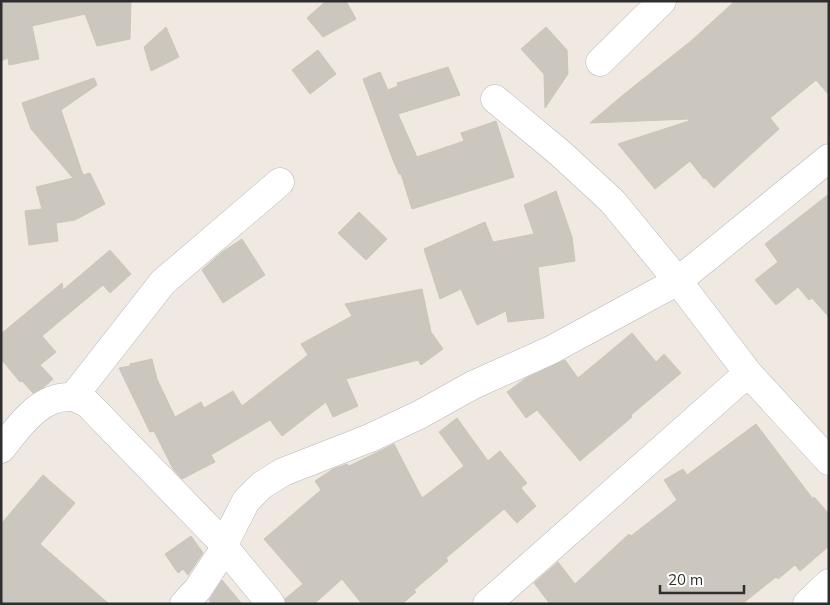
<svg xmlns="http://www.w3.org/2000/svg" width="830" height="605" font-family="Mulish,sans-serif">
<rect width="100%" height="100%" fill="#efe9e1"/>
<!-- building -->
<g fill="#cbc7bf" stroke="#cbc5ba">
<polygon points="1,1 131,1 130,39 97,46 85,14 32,26 39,59 9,65 8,58 1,61"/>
<polygon points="326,1 346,1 356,19 323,37 307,18"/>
<polygon points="735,1 829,1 829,95 816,80 770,118 779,129 714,188 705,178 704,179 690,161 655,189 618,144 689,121 688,119 590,123 623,95 691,41"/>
<polygon points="166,27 179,57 151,71 144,47"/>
<polygon points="546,27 567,50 568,74 545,108 544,74 521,49"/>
<polygon points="318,50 336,74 310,94 292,70"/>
<polygon points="448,67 460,95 398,114 417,157 464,141 461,133 496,121 514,177 412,209 401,174 399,174 393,160 363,79 380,72 388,90 398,86 397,83"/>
<polygon points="94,78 97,85 61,110 83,175 90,173 105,204 75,220 56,223 58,241 29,245 25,211 42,209 36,187 73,178 31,129 22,103"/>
<polygon points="556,191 572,237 575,261 538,267 544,318 508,322 506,311 477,325 461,289 440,299 424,249 485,222 493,242 534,234 524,205"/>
<polygon points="829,194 829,317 812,298 809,300 798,287 776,305 755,280 778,262 765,244"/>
<polygon points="359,212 387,239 366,260 338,233"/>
<polygon points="242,239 265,275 223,303 202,270 222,252"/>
<polygon points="110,250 131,274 110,293 103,285 42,336 56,352 40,365 53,379 44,387 33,393 22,381 20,382 1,359 1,334 62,283 63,290"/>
<polygon points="422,289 431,332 443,349 421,365 418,360 346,379 358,406 333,417 326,402 282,436 270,420 211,455 215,462 182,479 173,469 154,431 150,432 119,368 130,366 130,364 152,359 157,379 175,417 201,402 204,408 233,391 242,406 308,355 301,344 352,316 345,304"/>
<polygon points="632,333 656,362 664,354 681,373 631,415 632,417 580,461 537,410 526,418 507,392 526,378 565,360 578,378"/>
<polygon points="457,418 488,461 500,451 527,483 521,488 536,506 517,523 504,509 446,558 448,561 414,590 416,592 402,604 362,604 342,579 314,604 286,604 285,599 303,584 264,539 321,490 315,481 333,469 347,464 349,466 394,444 422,498 464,466 439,432"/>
<polygon points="756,424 813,499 814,497 829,514 829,546 800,571 795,565 778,579 776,577 742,604 550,604 534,583 558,562 575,584 629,534 631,536 677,500 664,480 683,469 687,475"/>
<polygon points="43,475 75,503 40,544 109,604 1,604 1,524"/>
<polygon points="191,536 203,553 188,575 183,569 178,573 165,554"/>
<polygon points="222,580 242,604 212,604 209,600"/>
</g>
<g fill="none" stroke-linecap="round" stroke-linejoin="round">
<!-- minor casing -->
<g stroke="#b4b7c1" stroke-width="29">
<g id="minor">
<polyline points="600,62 662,1"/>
<polyline points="495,99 560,153 612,201 678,281 748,373 829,461"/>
<polyline points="73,397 163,282 280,182"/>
<path d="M1,449C19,427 39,395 72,397C77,398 82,401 87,403L224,544"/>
<polyline points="225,548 271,604"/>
<polyline points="184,604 198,589 225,548 224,544 246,501 262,485 283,472 370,438 419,415 473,385 551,350 678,281 829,158"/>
<polyline points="487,604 748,373"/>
<polyline points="807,604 829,583"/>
</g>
</g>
<!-- minor -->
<use href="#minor" stroke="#fff" stroke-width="28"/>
</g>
<!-- border -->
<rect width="830" height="605" fill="none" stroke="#2e2e2e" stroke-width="5"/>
<!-- scale -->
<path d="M660 585v8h84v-8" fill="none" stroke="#2e2e2e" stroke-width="2.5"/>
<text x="668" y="585" font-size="15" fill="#2e2e2e" stroke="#ffffff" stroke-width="4" paint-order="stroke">20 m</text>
</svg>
